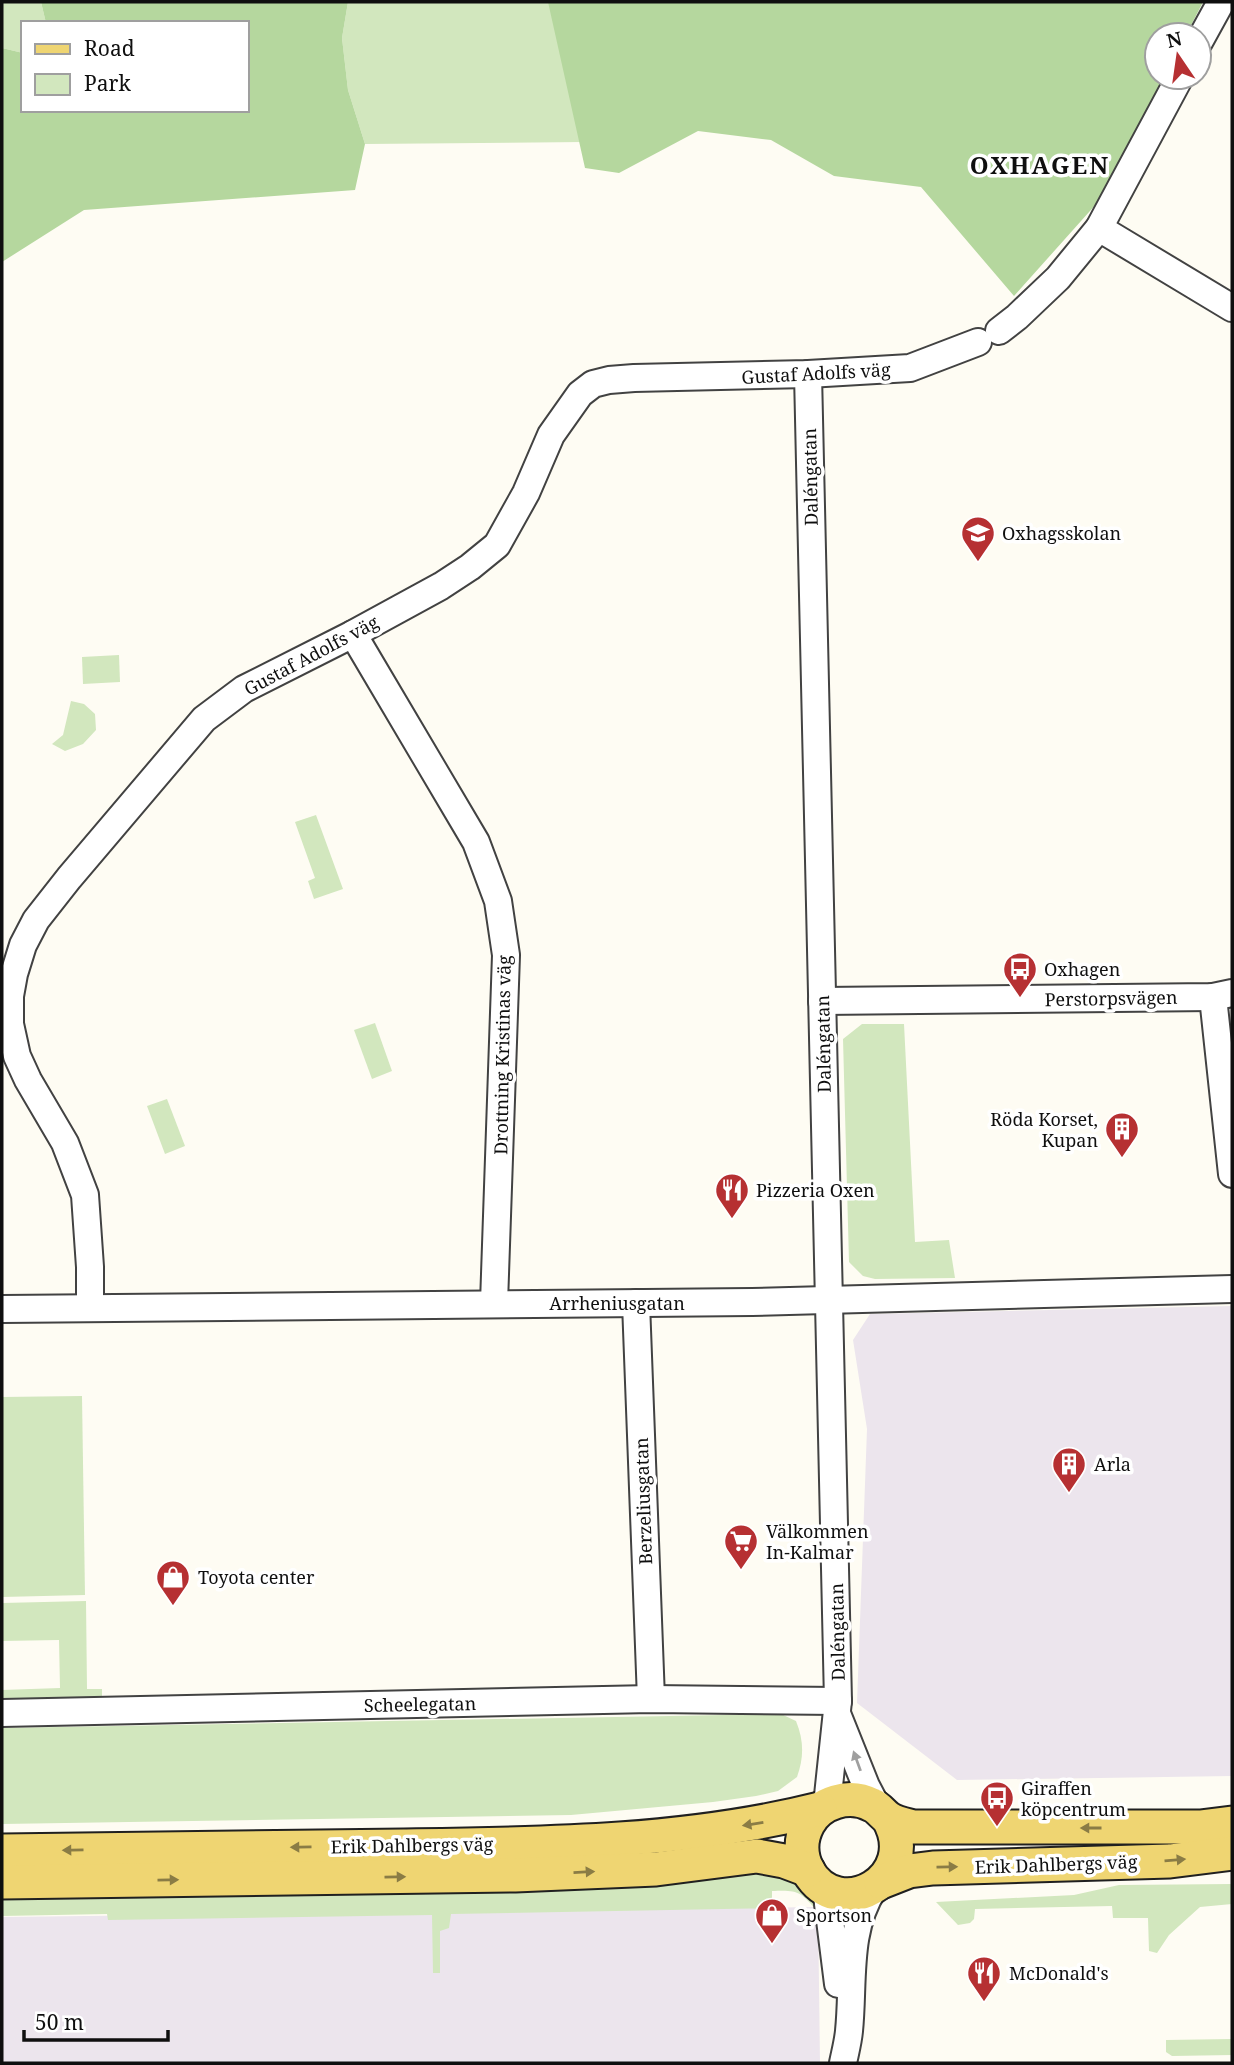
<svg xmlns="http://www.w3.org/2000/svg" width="1234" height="2065" font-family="'Noto Serif',serif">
<rect width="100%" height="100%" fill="#fefcf3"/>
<!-- industrial -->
<g fill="#ece5ed">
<polygon points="1232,1306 1232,1776 957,1780 857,1703 867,1429 853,1340 870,1314"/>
<polygon points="818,1907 820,2063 2,2063 2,1917"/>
</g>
<!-- green -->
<g fill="#d2e7be">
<polygon points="2,2 41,2 46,23 23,23 23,53 2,48"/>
<polygon points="348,2 556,2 584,142 365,144 348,90 342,38"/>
<polygon points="119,655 120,682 83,684 82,657"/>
<polygon points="71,701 84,704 95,714 96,730 83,744 65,751 52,744 63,735"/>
<polygon points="316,815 343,889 314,899 308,881 315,878 295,822"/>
<polygon points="375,1023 392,1071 372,1079 354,1030"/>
<polygon points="862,1024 904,1024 915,1242 949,1240 955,1278 875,1279 863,1276 849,1262 843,1039"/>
<polygon points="167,1099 185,1146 165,1154 147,1106"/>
<polygon points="82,1396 85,1595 2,1597 2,1397"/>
<polygon points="86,1601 87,1689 102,1689 102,1698 2,1699 2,1690 60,1688 59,1640 2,1641 2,1603"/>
<path d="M781,1714L796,1721C804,1741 804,1757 797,1777L778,1791L756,1796L713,1802L571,1815L2,1824V1728Z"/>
<path d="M749,1868C775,1875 810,1880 817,1911C800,1891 798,1890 772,1891V1908L451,1914L449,1928L440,1931V1973H433L432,1915L108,1920L107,1914L2,1916V1893Z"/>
<polygon points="1232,1884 1232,1904 1200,1907 1169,1935 1157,1953 1149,1951 1148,1918 1113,1918 1112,1906 975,1909 974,1919 970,1923 958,1925 936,1902 1074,1895 1119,1885"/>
<polygon points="1232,2039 1232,2055 1172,2056 1166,2052 1166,2040"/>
</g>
<!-- forest -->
<g fill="#b5d79e">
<polygon points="41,2 348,2 342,38 348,90 365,144 355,190 84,210 2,262 2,48 23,53 23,110 247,110 247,23 46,23"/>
<polygon points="548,2 1203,2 1186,35 1157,35 1157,77 1164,77 1098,202 1014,296 921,187 834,176 771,140 698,131 619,173 585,168"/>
</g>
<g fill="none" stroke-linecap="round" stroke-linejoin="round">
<!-- minor casing -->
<g stroke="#424242" stroke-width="30">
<g id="minor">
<polyline points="1199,42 1221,2"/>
<polyline points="1099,228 1232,308"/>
<polyline points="999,331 1017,317 1058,278 1099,228 1180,77"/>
<polyline points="808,374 838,1701 827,1805"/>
<polyline points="353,634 476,842 498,901 506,955 494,1303"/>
<polyline points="1213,997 1232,1174"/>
<polyline points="822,1001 1213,997 1232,993"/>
<polyline points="636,1303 651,1699"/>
<polyline points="90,1308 90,1267 85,1195 65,1143 28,1080 17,1056 10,1024 10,996 14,974 23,945 36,920 69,878 204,719 244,689 353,634 441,586 470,567 497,545 526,493 551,435 580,394 593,384 609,380 634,378 808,374 910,368 978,342"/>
<polyline points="2,1309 752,1302 1232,1289"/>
<polyline points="2,1713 651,1699 838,1701"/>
<polyline points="838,1716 866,1786 877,1807"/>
<polyline points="826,1888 838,1984"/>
<path d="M843,2063C845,2053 848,2042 849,2031C854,1982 846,1931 874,1888"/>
</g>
</g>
<!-- major casing -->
<g stroke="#202020" stroke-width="37">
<g id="major">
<path d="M888,1818C923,1878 839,1925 808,1871C800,1856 800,1839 808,1824C820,1802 849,1793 872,1805C879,1808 882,1814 888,1818C895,1823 906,1825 913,1827H1200L1232,1823"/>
<path d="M2,1851C136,1849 270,1847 404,1846C543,1844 685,1843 820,1809"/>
<polyline points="2,1882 515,1875 656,1869 757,1856 784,1861 808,1870"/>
<polyline points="881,1882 909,1871 933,1868 1170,1861 1232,1853"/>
</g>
</g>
<!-- minor -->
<use href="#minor" stroke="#fff" stroke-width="26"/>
<!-- major -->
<use href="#major" stroke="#efd572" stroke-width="33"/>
</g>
<!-- one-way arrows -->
<defs><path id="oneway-solid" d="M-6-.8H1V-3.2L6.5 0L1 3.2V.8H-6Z" transform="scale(1.75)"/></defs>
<use fill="#9f9f9f" href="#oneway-solid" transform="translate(857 1761) rotate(-110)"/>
<g fill="#8a7c45">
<use href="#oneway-solid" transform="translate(753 1824) rotate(171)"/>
<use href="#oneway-solid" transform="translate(1091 1828) rotate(180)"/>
<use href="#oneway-solid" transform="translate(301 1847) rotate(179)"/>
<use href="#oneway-solid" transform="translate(73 1850) rotate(179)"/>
<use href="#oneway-solid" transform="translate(1175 1860) rotate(-5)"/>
<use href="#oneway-solid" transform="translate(947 1867) rotate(-1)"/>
<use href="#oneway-solid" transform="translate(584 1872) rotate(-3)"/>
<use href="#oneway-solid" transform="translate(395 1877) rotate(-1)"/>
<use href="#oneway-solid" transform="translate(168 1880) rotate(-1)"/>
</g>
<!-- icons -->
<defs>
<g id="school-pin" transform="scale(1.75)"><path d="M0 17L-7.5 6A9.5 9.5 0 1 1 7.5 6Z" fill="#b63032" stroke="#fff"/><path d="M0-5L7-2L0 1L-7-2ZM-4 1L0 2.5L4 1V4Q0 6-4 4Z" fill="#fff"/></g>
<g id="bus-pin" transform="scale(1.75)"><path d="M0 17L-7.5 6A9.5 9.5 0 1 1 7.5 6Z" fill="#b63032" stroke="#fff"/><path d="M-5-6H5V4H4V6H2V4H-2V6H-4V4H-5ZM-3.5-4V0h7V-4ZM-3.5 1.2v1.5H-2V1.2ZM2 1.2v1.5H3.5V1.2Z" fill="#fff"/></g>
<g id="building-pin" transform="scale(1.75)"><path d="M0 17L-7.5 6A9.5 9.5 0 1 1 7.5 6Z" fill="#b63032" stroke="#fff"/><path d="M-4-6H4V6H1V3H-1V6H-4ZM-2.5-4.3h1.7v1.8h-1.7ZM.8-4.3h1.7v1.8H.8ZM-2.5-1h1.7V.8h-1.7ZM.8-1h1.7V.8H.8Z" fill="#fff"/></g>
<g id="restaurant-pin" transform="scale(1.75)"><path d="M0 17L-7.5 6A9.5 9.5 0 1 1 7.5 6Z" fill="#b63032" stroke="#fff"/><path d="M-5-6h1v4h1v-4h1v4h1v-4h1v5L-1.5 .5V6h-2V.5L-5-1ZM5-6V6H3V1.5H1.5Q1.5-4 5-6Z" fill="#fff"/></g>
<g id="supermarket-pin" transform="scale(1.75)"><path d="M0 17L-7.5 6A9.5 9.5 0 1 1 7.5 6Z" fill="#b63032" stroke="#fff"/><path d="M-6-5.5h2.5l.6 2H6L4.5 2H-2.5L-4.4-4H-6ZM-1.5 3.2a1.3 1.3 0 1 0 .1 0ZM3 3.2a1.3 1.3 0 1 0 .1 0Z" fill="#fff"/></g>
<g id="shop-pin" transform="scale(1.75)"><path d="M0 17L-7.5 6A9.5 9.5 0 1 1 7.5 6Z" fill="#b63032" stroke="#fff"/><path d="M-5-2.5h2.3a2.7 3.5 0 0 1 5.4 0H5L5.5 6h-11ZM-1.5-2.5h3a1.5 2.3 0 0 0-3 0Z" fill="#fff"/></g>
</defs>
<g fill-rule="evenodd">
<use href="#school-pin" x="978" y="533"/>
<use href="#bus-pin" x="1020" y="969"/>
<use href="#building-pin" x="1122" y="1129"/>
<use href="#restaurant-pin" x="732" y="1190"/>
<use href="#building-pin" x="1069" y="1464"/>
<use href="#supermarket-pin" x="741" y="1541"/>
<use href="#shop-pin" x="173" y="1577"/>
<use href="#bus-pin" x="997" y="1798"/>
<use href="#shop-pin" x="772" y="1915"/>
<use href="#restaurant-pin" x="984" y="1973"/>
</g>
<g text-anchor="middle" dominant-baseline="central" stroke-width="7" stroke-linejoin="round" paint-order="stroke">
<!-- street labels -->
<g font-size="18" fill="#0f0f0f" stroke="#fff">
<text transform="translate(816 373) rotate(-3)">Gustaf Adolfs väg</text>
<text transform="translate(810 477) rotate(-91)">Daléngatan</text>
<text transform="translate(311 655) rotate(-28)">Gustaf Adolfs väg</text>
<text transform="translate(1111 998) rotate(-1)">Perstorpsvägen</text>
<text transform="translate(823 1044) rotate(-91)">Daléngatan</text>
<text transform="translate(502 1055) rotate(-89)">Drottning Kristinas väg</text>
<text x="617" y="1303">Arrheniusgatan</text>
<text transform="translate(643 1501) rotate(-92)">Berzeliusgatan</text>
<text transform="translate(837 1632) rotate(-91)">Daléngatan</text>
<text transform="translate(420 1704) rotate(-1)">Scheelegatan</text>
<text transform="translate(412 1845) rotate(-1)">Erik Dahlbergs väg</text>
<text transform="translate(1056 1864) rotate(-2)">Erik Dahlbergs väg</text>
</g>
<!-- poi labels -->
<g font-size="18" fill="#0f0f0f" stroke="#fff" text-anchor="start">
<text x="1002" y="533">Oxhagsskolan</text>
<text x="1044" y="969">Oxhagen</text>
<text x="1098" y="1119" text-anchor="end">Röda Korset,<tspan x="1098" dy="21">Kupan</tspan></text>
<text x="756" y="1190">Pizzeria Oxen</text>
<text x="1094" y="1464">Arla</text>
<text x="766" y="1531">Välkommen<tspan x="766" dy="21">In-Kalmar</tspan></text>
<text x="198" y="1577">Toyota center</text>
<text x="1021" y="1788">Giraffen<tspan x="1021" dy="21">köpcentrum</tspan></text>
<text x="796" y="1915">Sportson</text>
<text x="1009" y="1973">McDonald's</text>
</g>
<!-- district labels -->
<g font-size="24" font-weight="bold" letter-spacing="2" fill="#0f0f0f" stroke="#fff">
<text x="1040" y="164">OXHAGEN</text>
</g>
</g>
<!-- border -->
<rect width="1234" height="2065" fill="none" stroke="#0f0f0f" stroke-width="7"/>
<!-- legend -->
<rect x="21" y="21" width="228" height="91" fill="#ffffff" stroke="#9f9f9f" stroke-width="2"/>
<rect x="35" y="44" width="35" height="10" fill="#efd572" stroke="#9f9f9f" stroke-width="2"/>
<text x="84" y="56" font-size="21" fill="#0f0f0f">Road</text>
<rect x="35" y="74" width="35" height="21" fill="#d2e7be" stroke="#9f9f9f" stroke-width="2"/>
<text x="84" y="91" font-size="21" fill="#0f0f0f">Park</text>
<!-- north arrow -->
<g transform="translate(1178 56) rotate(347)"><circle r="33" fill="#ffffff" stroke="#9f9f9f" stroke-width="2"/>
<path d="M0-5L12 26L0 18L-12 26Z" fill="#b63032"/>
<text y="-10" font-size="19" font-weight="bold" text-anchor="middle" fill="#0f0f0f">N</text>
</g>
<!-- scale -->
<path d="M24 2030v10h144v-10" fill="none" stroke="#0f0f0f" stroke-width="3.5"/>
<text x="35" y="2030" font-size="21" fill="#0f0f0f" stroke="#ffffff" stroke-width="5" paint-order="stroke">50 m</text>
</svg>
